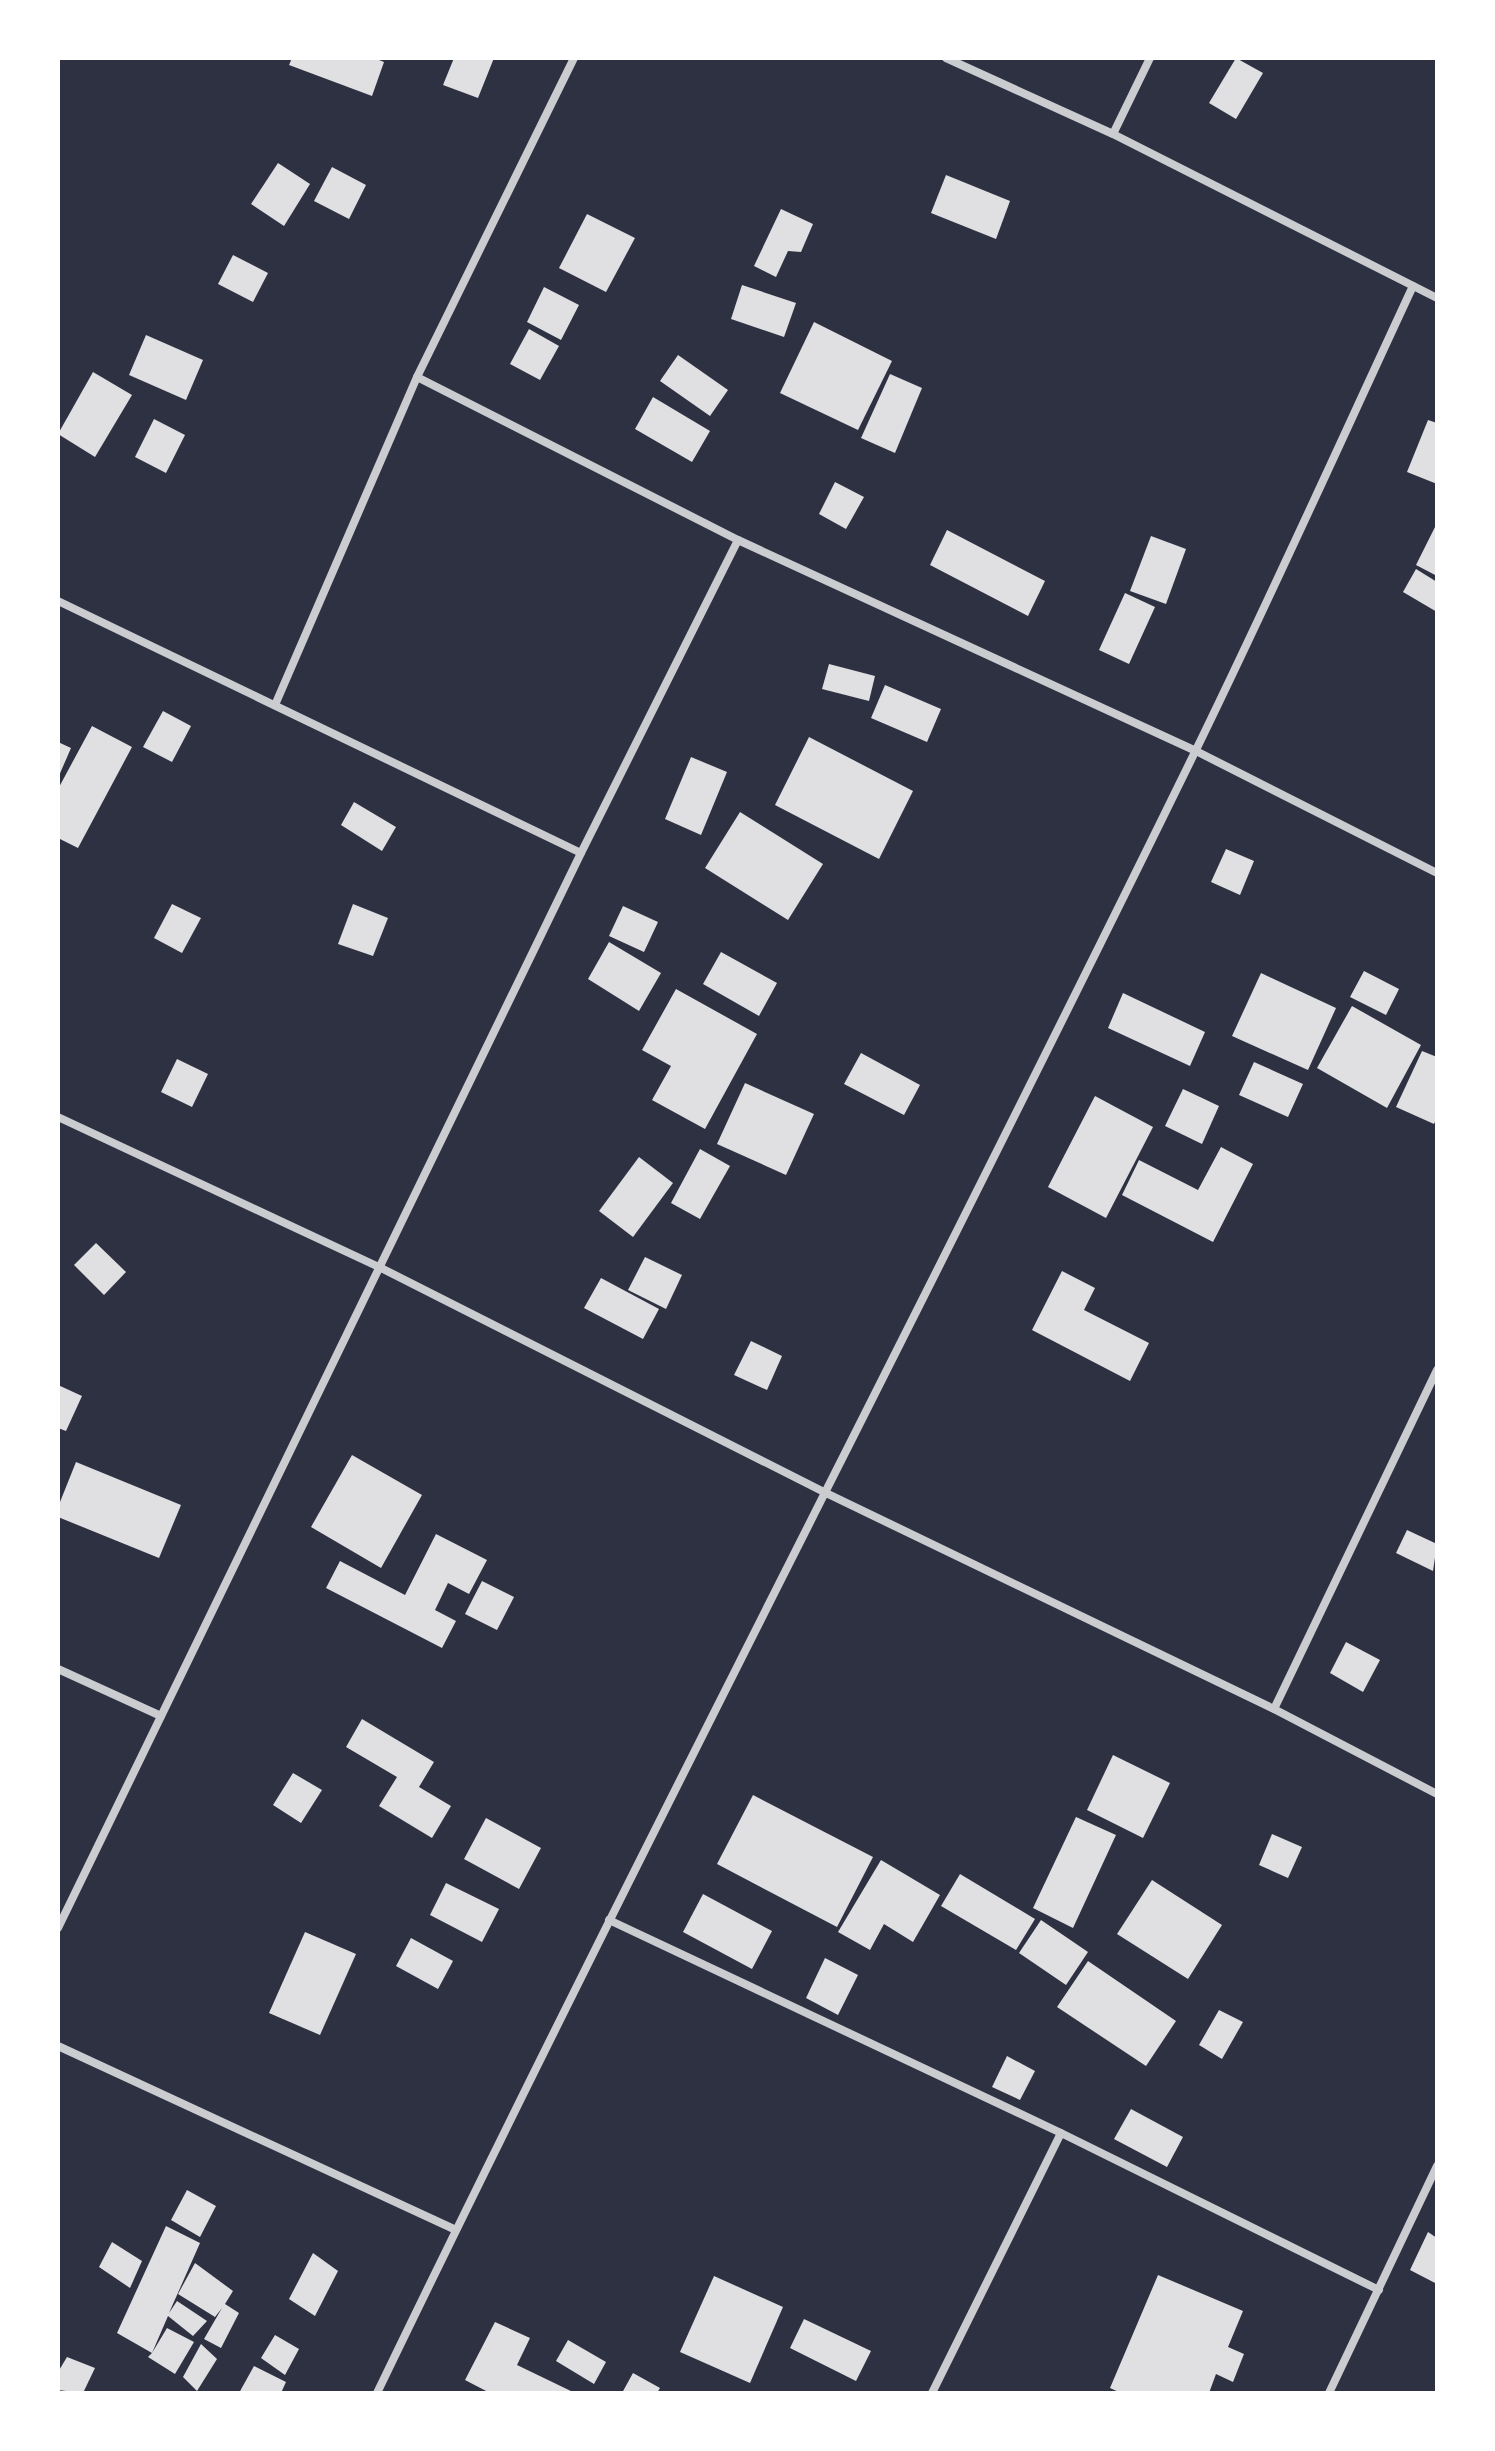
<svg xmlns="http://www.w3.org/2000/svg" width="1495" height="2451" font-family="'Archivo Narrow',sans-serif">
<rect width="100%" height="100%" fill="#2d3142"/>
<!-- building -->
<g fill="#e0e0e3">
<polygon points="292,58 374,58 384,62 372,96 289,65"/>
<polygon points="454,58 494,58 478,98 443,85"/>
<polygon points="1236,58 1263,73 1236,119 1209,103"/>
<polygon points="278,163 310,184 284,226 251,204"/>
<polygon points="332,167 366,185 349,219 314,201"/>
<polygon points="946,175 1010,201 996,239 931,213"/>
<polygon points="781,209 813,224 801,252 788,251 776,277 754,266"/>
<polygon points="587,214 635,238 606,292 559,268"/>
<polygon points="233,255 268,273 253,302 218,284"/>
<polygon points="742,285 796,303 784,337 731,319"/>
<polygon points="544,287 579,305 561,340 527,322"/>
<polygon points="814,322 892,361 858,430 780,393"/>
<polygon points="529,329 559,346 540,380 510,364"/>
<polygon points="146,335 203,360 186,400 129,375"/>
<polygon points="678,355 728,390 710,416 660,381"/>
<polygon points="93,372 132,395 95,457 58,434"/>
<polygon points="890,374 922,388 895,453 861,438"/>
<polygon points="653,397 710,431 692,462 635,429"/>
<polygon points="154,419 185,435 166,473 135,457"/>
<polygon points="1428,420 1437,423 1437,484 1407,472"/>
<polygon points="835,482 864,497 846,529 819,514"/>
<polygon points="1437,523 1437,576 1416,565"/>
<polygon points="947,530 1045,581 1028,616 930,565"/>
<polygon points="1151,536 1186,549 1166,604 1130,591"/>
<polygon points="1416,569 1437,582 1437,612 1403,592"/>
<polygon points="1125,593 1155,607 1129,664 1099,650"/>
<polygon points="829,664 875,676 869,701 822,689"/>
<polygon points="885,685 941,709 927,742 871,718"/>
<polygon points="163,711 191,726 172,762 143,747"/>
<polygon points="92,726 132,747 78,848 58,838 58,789"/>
<polygon points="809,737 913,791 879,859 775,805"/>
<polygon points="58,742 71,748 58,778"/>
<polygon points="691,757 727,772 701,835 665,819"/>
<polygon points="354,802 396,827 382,851 341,825"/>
<polygon points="740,812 823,864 788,920 705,868"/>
<polygon points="1226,849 1254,861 1240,895 1211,882"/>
<polygon points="172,904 201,918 182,953 154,938"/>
<polygon points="353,904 388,918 373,956 338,944"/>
<polygon points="623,906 658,922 644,952 609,936"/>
<polygon points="609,942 661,973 639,1011 588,979"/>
<polygon points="721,952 777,983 759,1016 703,984"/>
<polygon points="1364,971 1399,989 1386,1015 1350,997"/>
<polygon points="1261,973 1336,1008 1308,1070 1232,1036"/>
<polygon points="676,989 757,1034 705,1129 652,1100 671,1066 642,1050"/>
<polygon points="1123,993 1205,1032 1190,1066 1108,1028"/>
<polygon points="1352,1006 1421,1045 1387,1108 1317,1068"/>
<polygon points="1422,1051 1437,1057 1437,1117 1434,1124 1396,1107"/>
<polygon points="861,1053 920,1085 904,1115 844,1084"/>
<polygon points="177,1059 208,1074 192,1107 161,1092"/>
<polygon points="1254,1062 1303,1084 1288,1117 1239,1095"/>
<polygon points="745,1083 814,1114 786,1175 717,1144"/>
<polygon points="1183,1089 1219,1106 1202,1144 1165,1126"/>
<polygon points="1095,1096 1153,1127 1106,1218 1048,1187"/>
<polygon points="1221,1147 1253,1164 1213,1242 1122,1195 1139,1160 1198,1190"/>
<polygon points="700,1149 730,1166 700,1219 671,1203"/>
<polygon points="639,1157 673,1183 633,1237 599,1211"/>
<polygon points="96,1243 126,1272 104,1295 74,1265"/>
<polygon points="645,1257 682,1275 666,1309 628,1290"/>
<polygon points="1062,1271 1095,1288 1084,1310 1149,1343 1130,1381 1032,1330"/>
<polygon points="601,1278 659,1309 643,1339 584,1308"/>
<polygon points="751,1341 782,1356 767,1390 734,1375"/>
<polygon points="58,1385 82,1396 66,1431 58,1428"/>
<polygon points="352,1455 422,1495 381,1568 311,1527"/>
<polygon points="76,1462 181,1505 159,1558 58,1517 58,1507"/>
<polygon points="1407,1530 1437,1544 1433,1571 1396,1553"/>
<polygon points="436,1534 487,1560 469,1594 448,1583 435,1610 456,1621 442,1648 326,1588 340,1561 405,1595"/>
<polygon points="482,1581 514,1597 497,1630 465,1614"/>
<polygon points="1346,1642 1380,1660 1363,1692 1330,1673"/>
<polygon points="362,1719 434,1762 419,1787 451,1806 432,1838 379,1806 397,1777 346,1747"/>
<polygon points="1113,1755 1170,1783 1143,1838 1087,1810"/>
<polygon points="293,1773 322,1790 301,1823 273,1805"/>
<polygon points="753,1795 873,1857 837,1927 717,1864"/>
<polygon points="1076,1817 1116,1835 1073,1928 1033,1908"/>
<polygon points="486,1818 541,1848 519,1889 464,1859"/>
<polygon points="1272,1834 1302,1847 1288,1878 1259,1865"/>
<polygon points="881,1860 940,1895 913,1942 884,1924 870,1950 838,1932"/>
<polygon points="960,1874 1035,1919 1016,1950 941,1906"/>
<polygon points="1152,1880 1222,1925 1188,1979 1117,1934"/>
<polygon points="446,1883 499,1909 482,1942 430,1915"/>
<polygon points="703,1894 772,1931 752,1969 683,1932"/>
<polygon points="1041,1920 1088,1952 1066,1985 1019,1953"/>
<polygon points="305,1932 356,1954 320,2035 269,2013"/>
<polygon points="411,1938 453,1961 438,1989 396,1966"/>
<polygon points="825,1958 858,1975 838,2015 806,1998"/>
<polygon points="1088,1961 1176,2021 1146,2066 1057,2007"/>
<polygon points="1219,2010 1243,2022 1222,2059 1199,2045"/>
<polygon points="1007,2056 1035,2071 1020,2100 992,2087"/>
<polygon points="1131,2109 1183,2137 1167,2167 1114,2139"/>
<polygon points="187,2190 216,2206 200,2237 171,2220"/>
<polygon points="166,2226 200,2243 169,2313 177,2301 207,2321 193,2336 168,2316 152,2353 167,2328 194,2342 175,2374 148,2357 152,2353 117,2333"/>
<polygon points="1428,2232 1437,2238 1437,2284 1410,2270"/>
<polygon points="112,2242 142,2261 130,2288 99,2267"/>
<polygon points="313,2253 338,2271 315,2316 289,2299"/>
<polygon points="195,2263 233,2291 225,2304 239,2313 221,2348 204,2339 222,2308 215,2317 178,2294"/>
<polygon points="1158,2275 1243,2311 1228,2347 1244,2354 1233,2382 1216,2374 1209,2393 1121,2393 1110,2388"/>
<polygon points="714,2276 783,2307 750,2383 680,2352"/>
<polygon points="804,2319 871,2351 856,2381 790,2348"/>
<polygon points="495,2322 530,2338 517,2365 575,2393 490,2393 465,2380"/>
<polygon points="275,2335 299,2349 285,2375 261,2358"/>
<polygon points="568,2340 606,2362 594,2384 556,2361"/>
<polygon points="201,2344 217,2359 197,2391 183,2377"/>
<polygon points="67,2357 95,2368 83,2393 58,2390 58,2372"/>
<polygon points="254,2366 286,2382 281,2393 239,2393"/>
<polygon points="633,2373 660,2388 657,2393 622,2393"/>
</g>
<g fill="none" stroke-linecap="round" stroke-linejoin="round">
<!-- minor -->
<g stroke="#caccd0" stroke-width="8">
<polyline points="946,58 1113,134 1437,298"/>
<polyline points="1113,134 1150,58"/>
<polyline points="417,377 738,540 1196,751 1437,873"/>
<polyline points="58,601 581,853"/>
<polyline points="275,705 417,377 574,58"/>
<polyline points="58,1117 381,1268 826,1493 1274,1709 1437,1794"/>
<polyline points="58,1669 161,1716"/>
<polyline points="1274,1709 1437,1370"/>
<polyline points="609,1920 1061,2133 1379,2290"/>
<polyline points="58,1928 581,853 738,540"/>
<polyline points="58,2046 456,2230"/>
<path d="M377,2393C642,1844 925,1304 1193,756C1269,601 1340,443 1413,286"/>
<polyline points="932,2393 1061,2133"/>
<polyline points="1329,2393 1437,2166"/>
</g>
</g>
<!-- border -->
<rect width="1495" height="2451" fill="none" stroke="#ffffff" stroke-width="120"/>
</svg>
